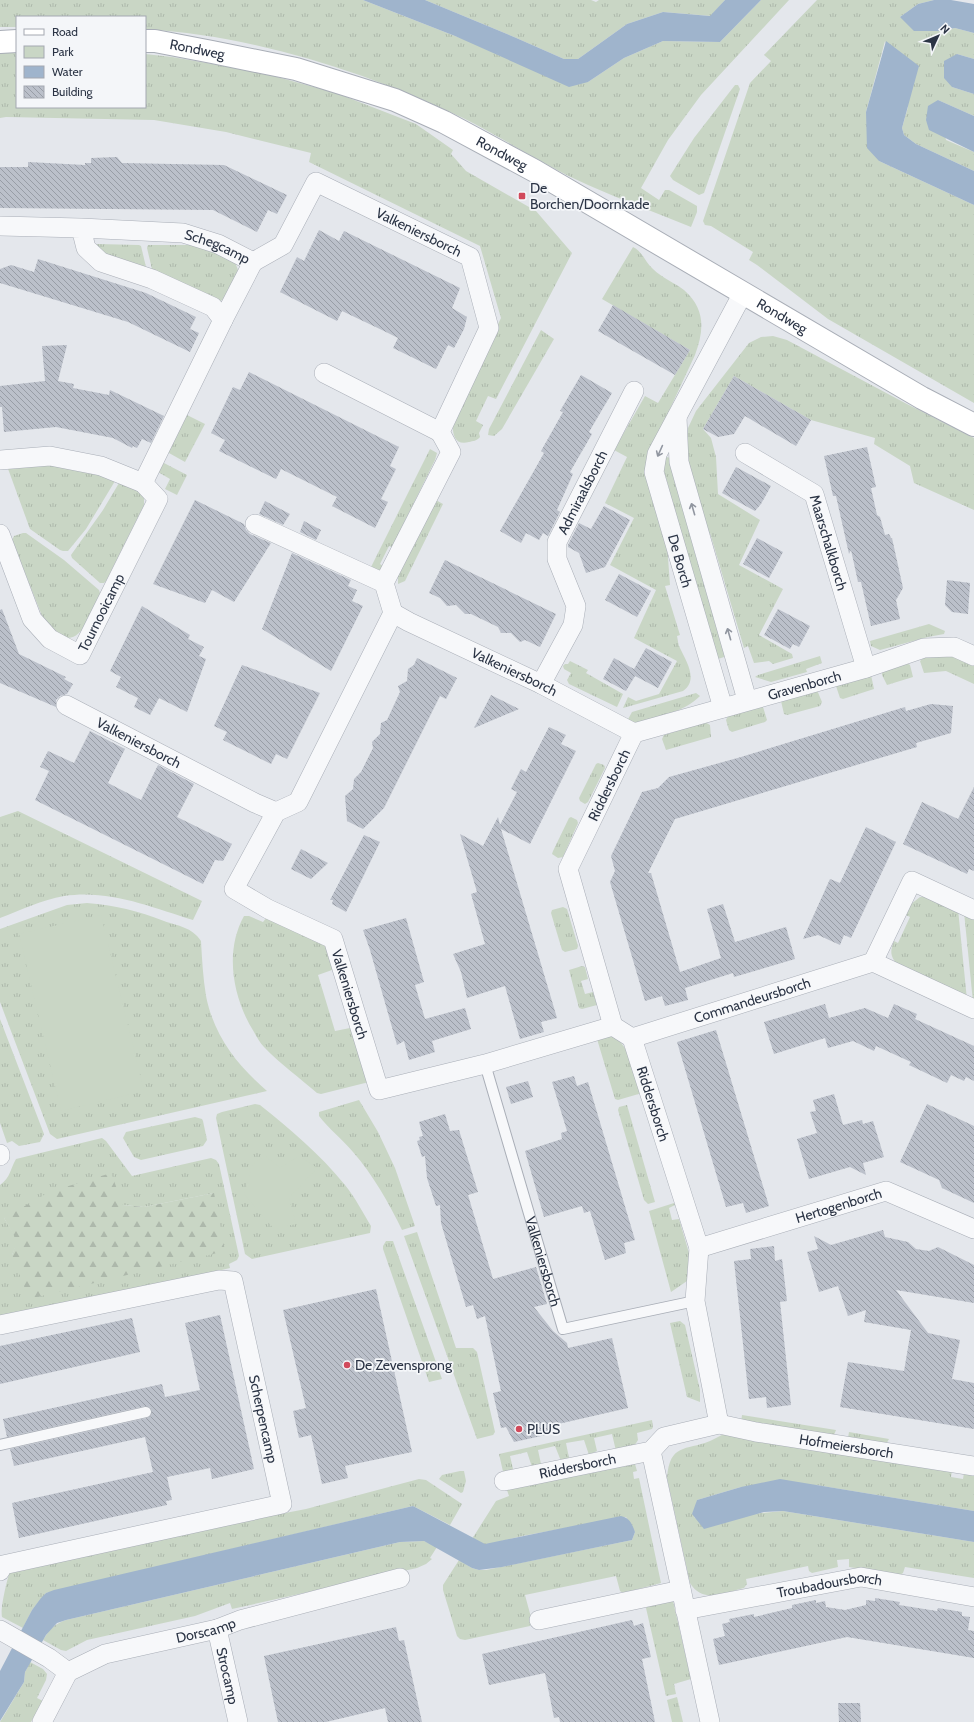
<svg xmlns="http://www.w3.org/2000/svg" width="974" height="1722" font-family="Cabin,sans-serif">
<defs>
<pattern id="grass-tufts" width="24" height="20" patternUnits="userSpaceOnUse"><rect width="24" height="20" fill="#c9d6c5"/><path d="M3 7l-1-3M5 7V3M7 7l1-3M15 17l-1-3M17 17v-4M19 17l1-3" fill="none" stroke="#adb8ab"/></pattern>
<pattern id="forest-firs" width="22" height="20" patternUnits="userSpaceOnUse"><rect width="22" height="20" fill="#c9d6c5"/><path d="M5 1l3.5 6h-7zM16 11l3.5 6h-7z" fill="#adb8ab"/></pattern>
<pattern id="building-back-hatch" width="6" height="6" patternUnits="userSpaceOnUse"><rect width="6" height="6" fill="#bbc0ca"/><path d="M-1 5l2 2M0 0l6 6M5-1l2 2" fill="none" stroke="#989da6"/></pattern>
</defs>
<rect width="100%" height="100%" fill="#e4e7ec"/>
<!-- grass -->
<g fill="url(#grass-tufts)" fill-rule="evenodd">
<path d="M0,0H363L455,36L588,82L624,58L663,41L720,42L761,0H789L701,95L668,140L641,188L659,200L665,190H669L697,206V212L691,227C657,213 622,200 588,185C545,166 505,139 463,118C364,71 254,36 145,29V17H17V27H0Z"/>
<polygon points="425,0 591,0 596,2 599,0 725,0 711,16 663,12 627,24 578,59 564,59 514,37"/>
<polygon points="817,0 934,0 918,4 900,17 939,31 955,28 974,33 974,59 957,54 952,87 974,94 974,116 938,100 946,140 974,152 974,171 916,144 904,135 902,128 908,107 885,41 866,112 879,161 974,205 974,403 828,319 757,265 749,260 753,252 711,226 705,225 703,221 750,83 771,61 764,55"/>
<path d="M17,52V107H145V54L172,57L259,72L336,93L416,124L453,150L451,154L466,171L536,211L572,253L496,399L488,396L476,421L483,425L479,433L480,437C477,441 473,441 469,442C450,447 452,425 454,413L501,318L480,246L309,162L311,153L226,132L154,120L6,117L0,118V53Z"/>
<polygon points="735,85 738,85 740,89 704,193 699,195 673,180 670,176 694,138"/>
<polygon points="97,244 139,245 141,246 146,267 144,269 98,255 94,246"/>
<polygon points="148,245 197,245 208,248 235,262 238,270 224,299 220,301 158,274 152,269 147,248"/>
<path d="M633,247C643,252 645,262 653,269C662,278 675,283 684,290C706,309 704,331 695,355L655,441L667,544L670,585L665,586L680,635L677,636C678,640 678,645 680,648C686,661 699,680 683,691L623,708L628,697L636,701L659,694L677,661L634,638L656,590L610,565L634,518L605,503L627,457L614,450L645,396L658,403L690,350L602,299Z"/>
<polygon points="541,330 554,339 502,429 494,436 488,435 489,429"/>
<polygon points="773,336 787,340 905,403 974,438 974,510 914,483 910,466 874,444 875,438 811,420 734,376 703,429 711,438 716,457 718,494 760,520 739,565 783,589 759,635 792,654 793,658 773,664 769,661 754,663 748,646 744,648 710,533 705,535 687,474 686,444 688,428 696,411 749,343 761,337"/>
<polygon points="187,415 205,424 185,462 169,453 168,451"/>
<polygon points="430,449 437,453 435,460 392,547 389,546 380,564 383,566 378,576 369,571"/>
<polygon points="667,457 670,458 727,656 715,660 664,471 665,459"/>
<polygon points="34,463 87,469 115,481 86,529 68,551 63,551 60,550 30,529 7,466"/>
<polygon points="164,463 187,475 177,495 165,489 170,479 158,472"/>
<polygon points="119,483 141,491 144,497 144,505 106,581 104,583 100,583 72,558 71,555 103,510"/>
<polygon points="434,499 443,504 405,581 398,584 398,573"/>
<path d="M23,533H26L64,560L99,590L100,593C87,621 77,661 44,621L12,540L14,536Z"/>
<polygon points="929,624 945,631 944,634 928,637 880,650 871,646 870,641"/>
<polygon points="950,655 974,665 974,684 946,671 924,673 920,661 923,658"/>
<polygon points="820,656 822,663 806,669 807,672 771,682 755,677 758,675"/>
<polygon points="570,661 588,670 586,673 623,694 617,707 569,684 567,680 571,673 564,669 563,666 565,664 568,664"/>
<polygon points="907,663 910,665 913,677 887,685 882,675 882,671"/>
<polygon points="871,675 874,689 843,699 840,698 836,686"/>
<polygon points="817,690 822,702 820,706 787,715 784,714 781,701"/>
<path d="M696,693L700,696C683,713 658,716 635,723L627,721L632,712Z"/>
<polygon points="761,706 763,707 767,720 765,722 732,732 729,730 726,720 728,716"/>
<polygon points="705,722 710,725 711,737 666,750 662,739 664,735"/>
<polygon points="598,763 604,765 605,768 588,802 585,804 580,801 579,798 596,764"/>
<path d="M18,811L202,901L193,920C151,907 109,889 64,896C42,900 21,910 0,918V817Z"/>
<polygon points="571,817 577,820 578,823 563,857 558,858 552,854 553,851 569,818"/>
<path d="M920,897H925L958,909L967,1000L897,964C890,956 890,951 894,941L898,943L910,917L906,915L911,904Z"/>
<path d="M87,903C114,905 139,911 164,921C178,926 192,927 201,941C202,959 203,978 206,996C214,1036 237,1065 267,1091L57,1139L50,1134L0,1002V929L67,905Z"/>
<polygon points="563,907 567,909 578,946 577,949 565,952 562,950 551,913 552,910"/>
<polygon points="964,912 974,917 974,1003 973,1002"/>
<path d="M244,916H249L263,922L267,917L318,939L326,946L335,967L332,970L318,975L335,1031L350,1028L353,1030L369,1082L321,1094L317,1093C300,1078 280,1064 264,1047C260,1043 257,1037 254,1032C233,999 224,952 244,916Z"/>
<polygon points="582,966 585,967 588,979 581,981 585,994 593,992 597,1005 582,1009 579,1008 569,970"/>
<polygon points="0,1019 44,1134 40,1142 19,1146 12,1141 7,1143 0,1123"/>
<path d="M612,1035C631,1047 635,1073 642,1093L618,1100L615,1099L597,1039Z"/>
<path d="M359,1100L378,1132L395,1168L415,1226L402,1230C389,1203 373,1175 353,1152C342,1139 329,1129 319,1116V1112Z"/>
<path d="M255,1104L260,1105C290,1129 320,1154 345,1185C355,1197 363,1213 371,1226L370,1233L252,1259L245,1254L216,1118L217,1114L222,1112Z"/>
<polygon points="627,1105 655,1202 648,1204 644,1200 618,1110 619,1107"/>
<polygon points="195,1117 202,1119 203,1121 207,1140 203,1146 141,1160 134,1157 123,1138 126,1132"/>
<path d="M102,1138L106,1141L132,1176L211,1158L216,1160L219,1164L239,1256L237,1260L229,1264L230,1268L12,1320L0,1318V1185C11,1177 10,1169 16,1159ZM214,1193L12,1255L18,1241L4,1218L123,1205L144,1207Z"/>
<polygon points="674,1203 675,1205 669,1208 672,1220 679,1219 689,1253 687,1281 671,1292 649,1211"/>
<polygon points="417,1232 456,1348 473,1348 477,1352 495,1432 493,1435 477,1439 404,1236"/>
<polygon points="386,1241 393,1241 442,1379 429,1382 383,1249 383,1246"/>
<polygon points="680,1321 685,1325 700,1390 700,1402 687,1397 670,1323"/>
<polygon points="742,1415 836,1430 834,1435 741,1423"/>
<polygon points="652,1420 653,1427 652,1429 637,1433 638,1440 633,1448 616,1451 612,1434 594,1438 597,1451 589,1455 584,1440 566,1443 569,1458 561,1461 555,1446 538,1450 541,1464 532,1467 527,1452 510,1456 514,1473 504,1476 499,1454"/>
<polygon points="849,1432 889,1439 885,1446 848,1438"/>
<path d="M724,1434L952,1470L951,1477L963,1479L964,1473L974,1474V1511L816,1485L741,1487L697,1500L694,1517L697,1519L783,1511L974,1542V1578L905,1567L903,1573L900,1575L849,1567V1559L837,1560L838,1567L812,1573L809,1571L808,1566L746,1579L747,1584L744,1588C724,1593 703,1604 690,1583L667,1478C670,1443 685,1451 710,1441C715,1439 719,1436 724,1434Z"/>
<polygon points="635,1464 637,1471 633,1472 634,1479 639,1478 661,1583 623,1593 620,1591 616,1576 525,1595 532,1621 530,1626 465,1640 460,1639 457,1636 443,1590 443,1585 459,1560 472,1568 479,1570 486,1570 632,1540 635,1532 626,1517 522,1536 485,1545 472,1539 496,1501 509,1496 507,1490"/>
<polygon points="460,1471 464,1471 466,1481 463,1492 461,1493 439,1479 442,1475"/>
<path d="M419,1479L426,1480L462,1504L450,1525L413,1506L46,1593L32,1610L23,1628L2,1617C0,1608 7,1581 10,1570L36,1561L306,1509Z"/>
<path d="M424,1541L437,1547L430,1558L432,1559L426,1564L417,1568L232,1609L230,1603L195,1616L87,1640L66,1651L61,1650L43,1640C49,1630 54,1624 66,1620L400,1542Z"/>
<polygon points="673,1601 691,1679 674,1684 676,1694 666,1696 646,1608 647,1607"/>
<polygon points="30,1662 43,1669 47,1674 46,1680 37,1698 43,1701 31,1722 0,1722 24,1682 25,1672"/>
<polygon points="677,1697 683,1722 672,1722 667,1700"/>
</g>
<!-- forest -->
<polygon fill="url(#forest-firs)" points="111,1173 123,1205 144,1207 214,1193 225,1251 29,1299 12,1255 17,1241 4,1218 49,1192"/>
<!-- park -->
<g fill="#c9d6c5">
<polygon points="101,915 144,1091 61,1111 19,934"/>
<polygon points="265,1156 280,1168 299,1156 317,1168 289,1198 296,1224 274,1229 244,1194 253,1164"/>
</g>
<!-- water -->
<g fill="#9fb4cc">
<polygon points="363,0 425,0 514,37 564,59 578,59 627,24 663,12 710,16 725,0 761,0 720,42 663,41 624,58 588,82 569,87 455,36"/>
<polygon points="934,0 951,0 974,4 974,33 955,28 939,31 914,31 900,17 918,4"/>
<polygon points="886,41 919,66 902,128 904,135 916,144 974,171 974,205 879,161 867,148 866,112"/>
<polygon points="957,54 974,59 974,94 952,87 944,78 944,61"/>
<polygon points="938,100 974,116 974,152 929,130 926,120 928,106"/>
<polygon points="780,1479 974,1511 974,1542 783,1511 764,1512 704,1529 692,1514 697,1500 741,1487"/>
<path d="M413,1506L485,1544L621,1516C630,1518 632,1524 635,1532L632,1540L502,1567L479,1570L472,1568L424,1541L400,1542L66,1620L57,1623L46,1635L25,1672L24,1682L0,1721V1671L32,1610L41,1598L46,1593L54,1590Z"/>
</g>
<!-- building -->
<g fill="url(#building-back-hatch)">
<polygon points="117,157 122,163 224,165 287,195 277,214 268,210 257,232 213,210 0,208 0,167 28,167 28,162 85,165 85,163 91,163 91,158"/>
<polygon points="319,230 339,241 344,231 460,288 452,308 467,317 464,329 454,348 448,345 436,369 393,348 398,338 384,331 342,311 337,321 280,292 297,257 304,261"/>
<polygon points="38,259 146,293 196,317 190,329 199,333 190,352 128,322 0,283 0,269 11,265 34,272"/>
<polygon points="613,305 690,350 675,375 598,331"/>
<polygon points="67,345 58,381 74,384 73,388 109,395 110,390 164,416 151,443 142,439 137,448 133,446 132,448 113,438 56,427 4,432 2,407 0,407 0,386 45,381 42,346"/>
<polygon points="249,372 399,447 390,466 396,469 381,499 388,502 375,528 332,506 337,497 281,469 276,479 219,451 225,440 211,433 233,387 240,390"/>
<polygon points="581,375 612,393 589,432 592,434 570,472 573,474 557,510 560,512 548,536 543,533 539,540 526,533 521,543 500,531 544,453 541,451 563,412 560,411"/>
<polygon points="734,376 811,420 796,446 745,416 734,434 718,437 703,429"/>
<polygon points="867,447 876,487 871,488 877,515 880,517 885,535 889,534 891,538 892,538 903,588 896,600 900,619 871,626 861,582 858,582 851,550 849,554 836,496 833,496 824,456"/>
<polygon points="736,467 771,486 761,504 755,511 722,493"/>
<polygon points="195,500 244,524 246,530 250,534 271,543 234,602 212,590 205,603 153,584"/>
<polygon points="265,501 290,514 283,525 259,514"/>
<polygon points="604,506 630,520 605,567 586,573 579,553 568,547 568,545 579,523 591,529"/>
<polygon points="304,521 321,530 316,540 300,532"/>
<polygon points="757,538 783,552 769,578 743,564"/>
<polygon points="292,553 351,580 348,586 357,590 352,601 363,606 331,671 262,629"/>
<polygon points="445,560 556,614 540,647 525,640 520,642 511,633 501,633 498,627 471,614 465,614 456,605 447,606 440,598 429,593"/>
<polygon points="619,574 651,591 637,617 605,600"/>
<polygon points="947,580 970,583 968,614 952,612 945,605"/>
<polygon points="142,606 190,635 188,639 204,647 199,656 206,659 187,712 159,698 150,715 134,707 138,698 116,687 121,677 110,671"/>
<polygon points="2,609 19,654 66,677 64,679 73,684 67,694 60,696 56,700 56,707 0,683 0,610"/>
<polygon points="778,609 810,626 799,647 793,644 790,649 764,635"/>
<polygon points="646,648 672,662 658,688 635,676 626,691 603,679 614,658 634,669"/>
<polygon points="417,658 457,678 446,699 440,696 384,808 363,829 347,821 345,796 353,789 354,779 361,772 373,748 372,742 380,734 381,723 387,720 400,692 398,686 407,681 408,669 414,665"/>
<polygon points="242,665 320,693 287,759 276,754 271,764 223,740 227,732 214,726"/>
<polygon points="491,695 519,709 474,728"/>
<polygon points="931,704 953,706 951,733 916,743 917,747 675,819 648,873 651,873 680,972 721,958 707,909 723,904 735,942 786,927 795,959 734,977 733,973 685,988 688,1000 665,1006 662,996 645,1001 610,882 615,871 611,856 642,792 658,788 669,777 741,757 905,707 906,711"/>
<polygon points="549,727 566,735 561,744 576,751 530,844 501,829 557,1018 541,1022 544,1032 520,1039 505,986 467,998 461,972 453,954 485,944 471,894 477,892 460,834 483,846 498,817 500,825 517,792 511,789 521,769 526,772"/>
<polygon points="90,731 125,749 108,783 141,800 158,765 194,784 177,817 232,844 223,861 215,860 203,884 35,800 49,771 40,767 48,751 74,763"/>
<polygon points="974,787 974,871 969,869 967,874 903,844 922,802 958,819"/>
<polygon points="866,827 896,842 851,938 844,935 840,945 818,935 803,939 830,879 840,883"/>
<polygon points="364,835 380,842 346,912 332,904 333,900 330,900"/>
<polygon points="301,849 328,863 311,879 291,869"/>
<polygon points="406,918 424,982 415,985 425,1019 465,1008 471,1029 432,1041 435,1052 409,1060 404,1041 397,1045 370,950 363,930"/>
<polygon points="825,1004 829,1018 865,1008 888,1018 894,1004 917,1014 915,1019 974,1046 974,1081 966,1077 964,1081 951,1075 947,1083 909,1065 911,1062 876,1046 874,1051 853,1041 828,1048 825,1038 774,1054 764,1022"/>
<polygon points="716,1030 769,1206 746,1213 743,1203 726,1207 677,1042"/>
<polygon points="574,1076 577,1086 588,1082 635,1240 624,1243 626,1253 605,1260 590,1211 584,1213 582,1206 544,1217 525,1151 562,1139 561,1133 567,1131 552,1082"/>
<polygon points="528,1081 533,1097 511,1104 506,1087"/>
<polygon points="834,1094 843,1125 862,1120 863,1124 873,1121 884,1157 863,1163 866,1175 850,1167 809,1179 797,1139 817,1133 810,1112 816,1111 813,1100"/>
<polygon points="927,1104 974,1126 974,1203 942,1188 939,1180 900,1162"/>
<polygon points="445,1114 450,1131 459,1130 478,1192 468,1195 493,1279 536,1267 547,1304 534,1307 553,1331 567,1343 568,1348 612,1338 628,1408 554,1425 555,1433 514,1442 506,1427 501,1428 493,1393 501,1391 485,1316 477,1319 473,1305 466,1307 441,1223 440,1205 436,1206 427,1178 425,1156 422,1157 417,1141 420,1140 419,1137 423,1136 419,1122"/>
<polygon points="883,1230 885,1237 908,1242 916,1249 929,1251 938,1247 974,1265 974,1303 896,1290 928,1333 960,1340 952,1379 974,1383 974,1429 840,1407 848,1362 904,1371 911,1330 864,1322 866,1310 848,1316 838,1286 819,1292 807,1252 818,1249 814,1236 831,1245"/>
<polygon points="774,1246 775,1261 782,1259 787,1301 780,1302 791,1405 767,1408 766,1397 749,1399 734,1261 751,1259 750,1249"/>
<polygon points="376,1289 412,1452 345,1466 348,1478 322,1484 311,1435 299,1438 293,1411 306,1408 283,1310"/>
<polygon points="220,1315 254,1469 212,1479 210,1468 167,1477 172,1500 166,1501 167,1505 19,1538 12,1503 153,1472 145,1437 14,1466 10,1449 147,1418 151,1416 152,1411 150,1407 145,1406 7,1437 3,1419 162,1384 165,1397 200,1390 185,1323"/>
<polygon points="132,1318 140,1352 0,1384 0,1346"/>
<polygon points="875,1598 900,1602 899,1605 937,1611 938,1608 962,1612 962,1616 970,1617 968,1630 974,1631 974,1658 847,1637 719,1665 713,1639 725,1636 722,1624 730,1622 729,1619 754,1614 754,1617 792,1608 792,1605 816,1600 816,1603 825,1601 826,1607 845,1610 866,1605 866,1600 875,1601"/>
<polygon points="632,1620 634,1626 643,1623 651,1657 642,1659 655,1722 560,1722 559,1717 554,1718 545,1673 489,1685 482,1654"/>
<polygon points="396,1627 399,1641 404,1640 422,1722 388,1722 385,1708 326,1722 278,1722 264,1656"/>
<polygon points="838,1703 860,1703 861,1722 839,1722"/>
</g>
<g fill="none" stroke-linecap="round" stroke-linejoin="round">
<!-- lane casing -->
<g stroke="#a9aeb7" stroke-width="12">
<g id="lane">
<path id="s1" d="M485,1064L563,1329L695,1301"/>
<polyline points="0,1445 146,1412"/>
</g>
</g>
<!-- street casing -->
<g stroke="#a9aeb7" stroke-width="20">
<g id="street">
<path id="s2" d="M0,226L81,228L183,233L218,244L253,262L223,320L213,307L152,279L101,262L86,248L81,228"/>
<path id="s3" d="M253,262L283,245L316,182L470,257L489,328L440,432L451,452L384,583L393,613L298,802L276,812L234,889L268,909L333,939L379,1090L485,1064L613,1026"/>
<polyline points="324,373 440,432"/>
<polyline points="677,417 679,462 747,700"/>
<path id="s4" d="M745,453L814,494L866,668"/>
<polyline points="0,460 50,456 101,466 143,483 223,320"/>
<polyline points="255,524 384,583"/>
<path id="s5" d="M0,534L32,619L50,639L80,655L158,499L143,483"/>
<path id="s6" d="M393,613L409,622L541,684L634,733"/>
<path id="s7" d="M541,684L573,625L576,606L557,559V542L634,391"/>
<path id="s8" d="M66,705L255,803L276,812"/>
<polyline points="723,708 654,472 657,454 743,293"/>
<path id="s9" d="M634,733L568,869L613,1026L632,1038L699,1248L695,1301L719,1424"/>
<path id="s10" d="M634,733L866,668L924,648L954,647L974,656"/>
<polyline points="873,962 912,881 974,910"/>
<path id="s11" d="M632,1038L873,962L974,1009"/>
<polyline points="0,1154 0,1156"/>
<path id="s12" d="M699,1248L886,1191L974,1229"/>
<path id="s13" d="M0,1325L219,1280L233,1281L282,1504L3,1565L0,1571"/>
<polyline points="651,1451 710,1722"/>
<path id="s14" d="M504,1481L651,1451L664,1437L719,1424L756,1432L974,1466"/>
<path id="s15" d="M685,1610L861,1577L974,1597"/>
<polyline points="539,1620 681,1590"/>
<path id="s16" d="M217,1629L238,1722"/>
<polyline points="0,1630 49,1658 68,1672"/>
<path id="s17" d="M42,1722L68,1672L105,1654L217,1629L240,1620L400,1578"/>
</g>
</g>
<!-- secondary casing -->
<g stroke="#a9aeb7" stroke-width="24">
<g id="secondary">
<path id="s18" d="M145,41H155L212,52L296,69L395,100L444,122L535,171L922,398L974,425"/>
<polyline points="0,42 17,41"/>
</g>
</g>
<!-- lane -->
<use href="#lane" stroke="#f7f8fa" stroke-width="10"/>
<!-- street -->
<use href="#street" stroke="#f7f8fa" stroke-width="19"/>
<!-- secondary -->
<use href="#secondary" stroke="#fff" stroke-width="22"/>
</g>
<!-- one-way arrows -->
<defs><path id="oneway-shaft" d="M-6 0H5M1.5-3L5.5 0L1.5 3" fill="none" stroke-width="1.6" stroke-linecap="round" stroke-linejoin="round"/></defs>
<g stroke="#9196a0">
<use href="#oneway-shaft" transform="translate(660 451) rotate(114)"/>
<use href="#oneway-shaft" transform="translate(693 509) rotate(-106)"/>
<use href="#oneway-shaft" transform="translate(729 634) rotate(-106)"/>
</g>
<!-- markers -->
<g fill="#d1495b" stroke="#f4f6f9" stroke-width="1.5">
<rect x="518" y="192" width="8" height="8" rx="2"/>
<circle cx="347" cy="1365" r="4"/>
<circle cx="519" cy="1429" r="4"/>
</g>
<g text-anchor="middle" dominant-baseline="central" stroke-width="3.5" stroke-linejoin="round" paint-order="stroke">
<!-- street labels -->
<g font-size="14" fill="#2b3445" stroke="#f4f6f9">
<text stroke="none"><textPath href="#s18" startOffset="53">Rondweg</textPath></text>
<text stroke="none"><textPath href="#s18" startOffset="377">Rondweg</textPath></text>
<text stroke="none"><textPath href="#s3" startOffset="220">Valkeniersborch</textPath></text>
<text stroke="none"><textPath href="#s2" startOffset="220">Schegcamp</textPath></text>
<text stroke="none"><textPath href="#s18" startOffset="701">Rondweg</textPath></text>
<text stroke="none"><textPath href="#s7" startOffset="210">Admiraalsborch</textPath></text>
<text stroke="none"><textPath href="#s4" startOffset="131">Maarschalkborch</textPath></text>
<text transform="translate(680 561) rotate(74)">De Borch</text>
<text stroke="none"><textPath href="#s5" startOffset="199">Tournooicamp</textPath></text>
<text stroke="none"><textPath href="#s6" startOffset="135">Valkeniersborch</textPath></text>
<text stroke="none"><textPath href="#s10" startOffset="177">Gravenborch</textPath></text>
<text stroke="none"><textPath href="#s8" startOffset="82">Valkeniersborch</textPath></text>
<text transform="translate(609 785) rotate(-64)">Riddersborch</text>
<text stroke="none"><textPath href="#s3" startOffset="1159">Valkeniersborch</textPath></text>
<text stroke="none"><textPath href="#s11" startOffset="126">Commandeursborch</textPath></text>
<text stroke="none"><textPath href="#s9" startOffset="406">Riddersborch</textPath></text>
<text stroke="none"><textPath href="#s12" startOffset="146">Hertogenborch</textPath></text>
<text stroke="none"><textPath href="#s1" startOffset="206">Valkeniersborch</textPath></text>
<text stroke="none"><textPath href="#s13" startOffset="379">Scherpencamp</textPath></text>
<text stroke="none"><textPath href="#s14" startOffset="355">Hofmeiersborch</textPath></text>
<text stroke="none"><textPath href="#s14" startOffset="75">Riddersborch</textPath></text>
<text stroke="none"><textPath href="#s15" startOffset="147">Troubadoursborch</textPath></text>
<text stroke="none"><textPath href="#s17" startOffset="201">Dorscamp</textPath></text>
<text stroke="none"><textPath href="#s16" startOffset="48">Strocamp</textPath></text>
</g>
<!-- poi labels -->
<g font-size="14" fill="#2b3445" stroke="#f4f6f9" text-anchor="start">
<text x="530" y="188">De<tspan x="530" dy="16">Borchen/Doornkade</tspan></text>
<text x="355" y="1365">De Zevensprong</text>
<text x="527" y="1429">PLUS</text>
</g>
</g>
<!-- legend -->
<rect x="16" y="16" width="130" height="92" fill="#f4f6f9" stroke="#a4a8b1"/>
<rect x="24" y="29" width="20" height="6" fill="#ffffff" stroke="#a4a8b1"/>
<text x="52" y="36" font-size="12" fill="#2b3445">Road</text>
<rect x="24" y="46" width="20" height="12" fill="#c9d6c5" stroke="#a4a8b1"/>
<text x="52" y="56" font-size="12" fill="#2b3445">Park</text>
<rect x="24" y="66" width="20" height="12" fill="#9fb4cc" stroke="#a4a8b1"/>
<text x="52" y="76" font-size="12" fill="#2b3445">Water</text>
<rect x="24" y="86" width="20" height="12" fill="url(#building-back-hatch)" stroke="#a4a8b1"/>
<text x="52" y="96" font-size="12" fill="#2b3445">Building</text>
<!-- north arrow -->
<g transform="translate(938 36) rotate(46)" stroke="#f4f6f9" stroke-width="3" paint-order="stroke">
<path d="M0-3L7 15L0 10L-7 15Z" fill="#2b3445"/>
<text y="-6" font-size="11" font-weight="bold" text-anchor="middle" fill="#2b3445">N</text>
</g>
</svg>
